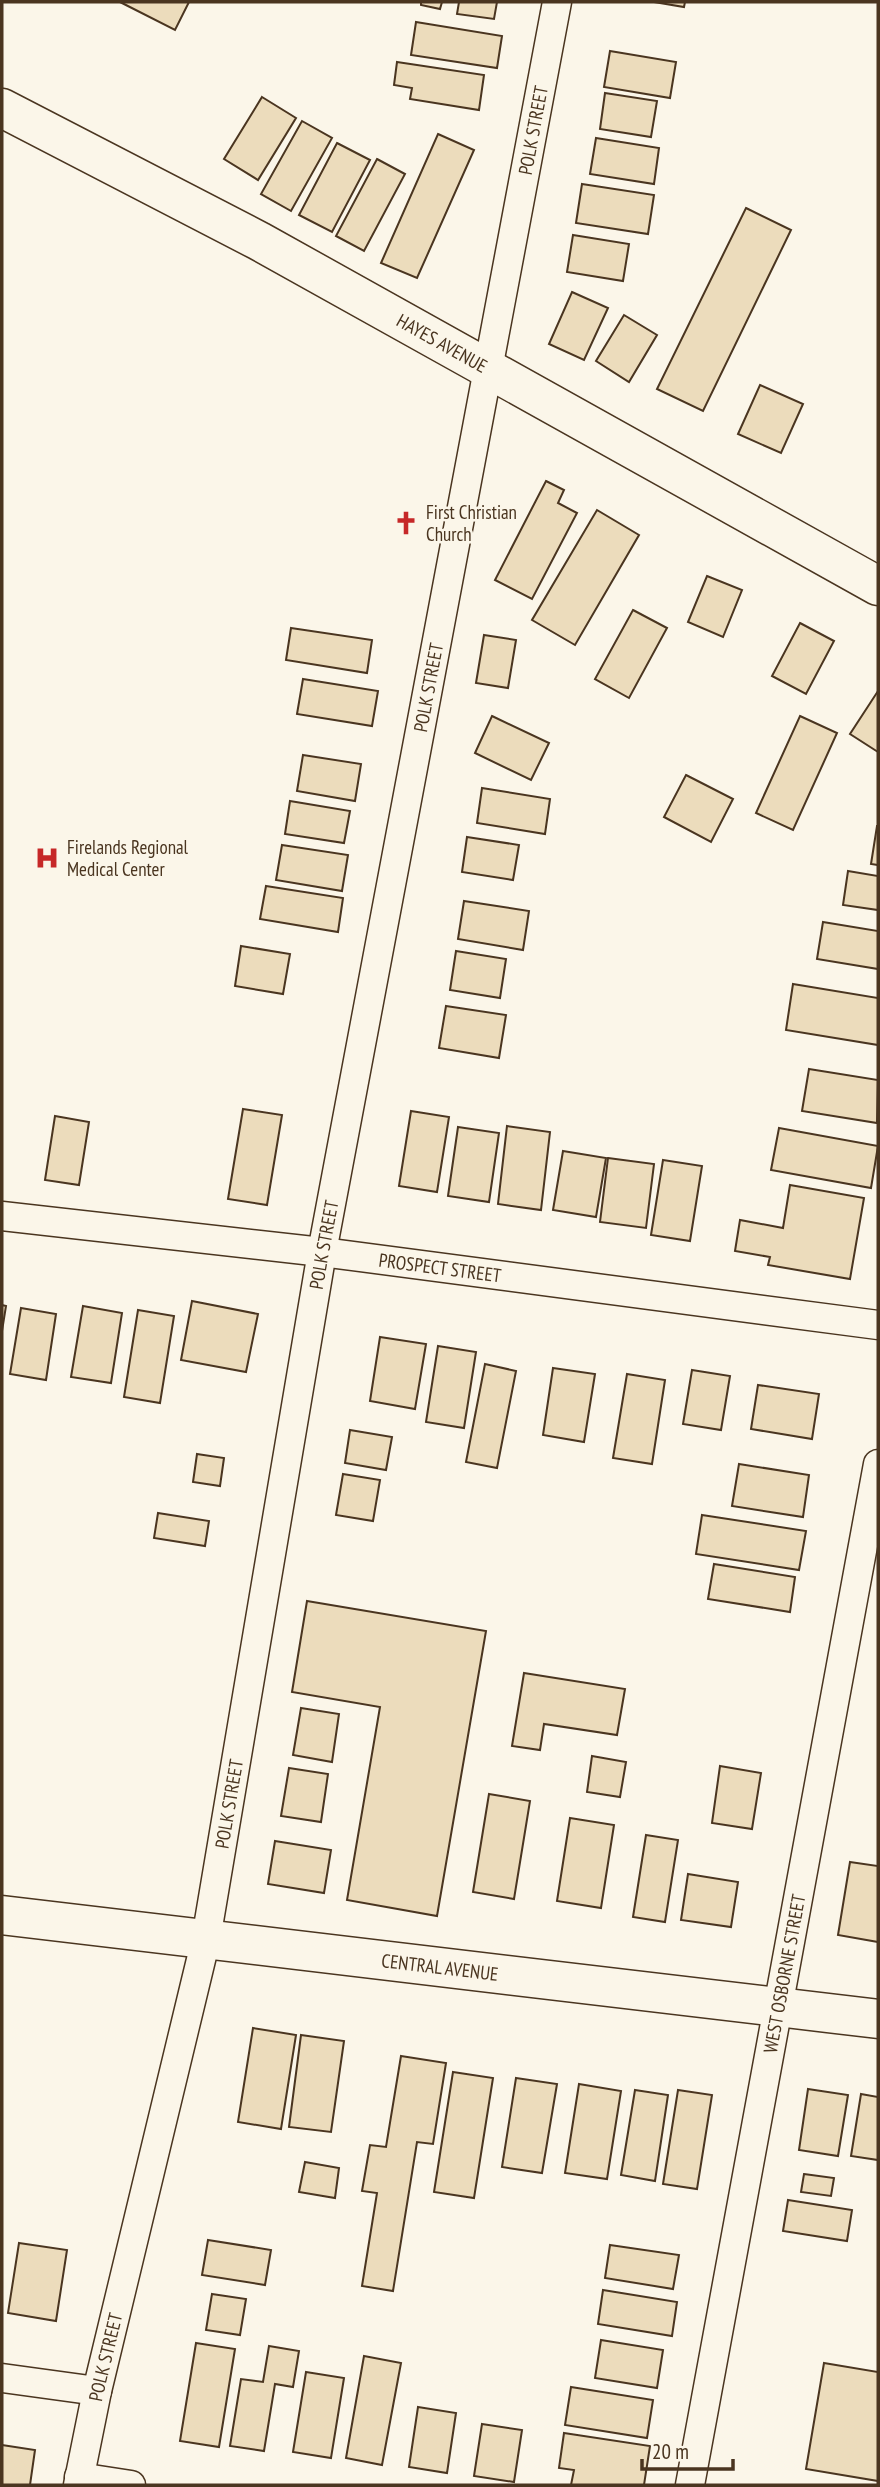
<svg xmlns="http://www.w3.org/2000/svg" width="880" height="2487" font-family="'PT Sans Narrow',sans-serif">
<rect width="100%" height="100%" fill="#fbf6e9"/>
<!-- building -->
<g fill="#ecdcbc" stroke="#4a3520" stroke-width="2">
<polygon points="120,2 189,2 175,30"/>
<polygon points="421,2 442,2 440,9 421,5"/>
<polygon points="459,2 497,2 494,19 457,14"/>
<polygon points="654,2 685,2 684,7"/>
<polygon points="416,22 502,36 497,68 411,55"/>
<polygon points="610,51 676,62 670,98 604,87"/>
<polygon points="397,62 484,75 479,110 410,99 412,88 394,85"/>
<polygon points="605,93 657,101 651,137 600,129"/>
<polygon points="262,97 296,118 258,180 224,159"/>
<polygon points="302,121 332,138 291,211 261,194"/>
<polygon points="438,134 474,150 417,278 381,263"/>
<polygon points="596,138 659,148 654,184 590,174"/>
<polygon points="337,143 370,160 332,232 299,215"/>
<polygon points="377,159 405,174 364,251 336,236"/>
<polygon points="582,184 654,195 648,234 576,223"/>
<polygon points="746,208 791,230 703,411 657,389"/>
<polygon points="573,235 629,244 623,281 567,272"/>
<polygon points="572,292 608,308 584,360 549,344"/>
<polygon points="624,315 657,335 629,382 596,361"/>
<polygon points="760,385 803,404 781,453 738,434"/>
<polygon points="546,481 564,490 558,503 577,513 532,599 495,580"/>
<polygon points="597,510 639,535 575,645 532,620"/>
<polygon points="707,576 742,590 723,637 688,622"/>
<polygon points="633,610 667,628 629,698 595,679"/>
<polygon points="800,623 834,641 806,694 772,676"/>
<polygon points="291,628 372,640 367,673 286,660"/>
<polygon points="484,635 516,640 508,688 476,683"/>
<polygon points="303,679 378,691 372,726 297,714"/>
<polygon points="878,691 878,752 850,734"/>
<polygon points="492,716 549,743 531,780 475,753"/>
<polygon points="800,716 837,733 793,830 756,813"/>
<polygon points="303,755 361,764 355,801 297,791"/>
<polygon points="686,775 733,799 711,842 664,817"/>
<polygon points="482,788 550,799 545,834 477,823"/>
<polygon points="290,801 350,811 344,843 285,834"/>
<polygon points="877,826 878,826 878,865 871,864"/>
<polygon points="467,837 519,845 513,880 462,872"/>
<polygon points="282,845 348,855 342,891 276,880"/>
<polygon points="848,871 878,876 878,910 843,905"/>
<polygon points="266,886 343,898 338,932 260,919"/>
<polygon points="464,901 529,911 523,950 458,939"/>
<polygon points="823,922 878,931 878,969 817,959"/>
<polygon points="241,946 290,954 283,994 235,986"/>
<polygon points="456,951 506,959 500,998 450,990"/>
<polygon points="793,984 878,998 878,1045 786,1030"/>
<polygon points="446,1006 506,1015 499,1058 439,1048"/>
<polygon points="809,1069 878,1080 877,1123 802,1111"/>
<polygon points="243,1109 282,1115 267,1205 228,1199"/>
<polygon points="411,1111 449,1117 437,1192 399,1186"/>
<polygon points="55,1116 89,1122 79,1185 45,1180"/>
<polygon points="507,1126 550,1132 541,1210 498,1204"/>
<polygon points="458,1127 499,1133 489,1202 448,1196"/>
<polygon points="779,1128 878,1146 871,1188 771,1170"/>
<polygon points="563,1151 606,1158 596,1217 553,1210"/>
<polygon points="608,1158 654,1164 646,1228 600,1222"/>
<polygon points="663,1160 702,1166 690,1241 651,1235"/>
<polygon points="790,1185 864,1198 850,1279 768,1265 770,1257 735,1251 740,1220 783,1228"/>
<polygon points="192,1301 258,1314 246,1372 181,1360"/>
<polygon points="2,1305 6,1306 2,1331"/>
<polygon points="83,1306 122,1313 111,1383 71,1377"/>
<polygon points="21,1308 56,1314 46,1380 10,1374"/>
<polygon points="138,1310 174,1316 160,1403 124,1397"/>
<polygon points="380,1337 426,1344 415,1409 370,1401"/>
<polygon points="438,1346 476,1352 464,1428 426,1422"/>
<polygon points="485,1364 516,1371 497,1468 466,1462"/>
<polygon points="553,1368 595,1374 584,1442 543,1435"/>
<polygon points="692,1370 730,1376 721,1430 683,1424"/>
<polygon points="627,1374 665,1380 652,1464 613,1458"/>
<polygon points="758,1385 819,1394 812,1439 751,1429"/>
<polygon points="350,1430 392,1437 386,1470 345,1463"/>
<polygon points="197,1454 224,1458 220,1486 193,1482"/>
<polygon points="739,1464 809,1475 803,1517 732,1506"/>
<polygon points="343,1474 380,1480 373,1521 336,1515"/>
<polygon points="158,1513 209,1521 205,1546 154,1538"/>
<polygon points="702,1515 806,1531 799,1570 696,1554"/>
<polygon points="714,1564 795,1577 790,1612 708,1599"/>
<polygon points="307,1601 486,1631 437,1916 347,1900 380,1707 292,1692"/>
<polygon points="524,1673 625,1689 617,1735 544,1724 540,1750 512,1746"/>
<polygon points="301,1708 339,1714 332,1762 293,1755"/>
<polygon points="592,1756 626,1762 620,1797 587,1792"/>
<polygon points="720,1766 761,1773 752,1829 712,1823"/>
<polygon points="289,1768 328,1774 321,1822 281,1816"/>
<polygon points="489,1794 530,1801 514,1899 473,1892"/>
<polygon points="570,1818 614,1825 601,1908 557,1901"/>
<polygon points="646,1835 678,1840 665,1922 633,1917"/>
<polygon points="275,1841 331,1850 324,1893 268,1884"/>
<polygon points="850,1862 878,1866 878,1942 838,1935"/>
<polygon points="688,1874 738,1882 731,1927 681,1920"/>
<polygon points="253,2028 296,2035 281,2129 238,2122"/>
<polygon points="301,2035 344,2041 331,2132 289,2127"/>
<polygon points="401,2056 446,2063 433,2144 417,2142 393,2291 362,2286 377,2193 362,2191 370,2145 386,2147"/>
<polygon points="453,2072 493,2078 474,2198 434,2192"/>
<polygon points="516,2078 557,2084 542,2173 502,2167"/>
<polygon points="579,2084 621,2091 607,2179 565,2173"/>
<polygon points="808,2089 848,2095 838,2156 799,2150"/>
<polygon points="635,2090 668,2095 655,2181 621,2175"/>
<polygon points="678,2090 712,2095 697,2189 663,2184"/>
<polygon points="861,2094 878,2097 878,2160 851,2156"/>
<polygon points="305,2162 339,2168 335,2198 299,2192"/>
<polygon points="804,2174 834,2178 831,2196 801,2192"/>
<polygon points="788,2200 852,2210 847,2241 783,2231"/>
<polygon points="208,2240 271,2250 265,2285 202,2275"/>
<polygon points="19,2243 67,2250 56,2321 8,2313"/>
<polygon points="610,2245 679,2255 673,2289 605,2278"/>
<polygon points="603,2290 677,2302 672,2336 598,2324"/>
<polygon points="212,2294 246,2299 240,2335 206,2330"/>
<polygon points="601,2340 663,2350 657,2388 595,2378"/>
<polygon points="196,2343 235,2349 219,2447 180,2441"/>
<polygon points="269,2346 299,2351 293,2387 275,2384 264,2451 230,2446 241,2379 263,2382"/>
<polygon points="364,2356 401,2363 382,2465 346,2458"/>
<polygon points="824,2363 878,2372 878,2481 806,2469"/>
<polygon points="306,2372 344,2378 331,2458 293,2452"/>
<polygon points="571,2387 653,2400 647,2438 565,2425"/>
<polygon points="418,2407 456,2413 447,2473 409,2467"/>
<polygon points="482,2424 522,2430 514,2482 474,2476"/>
<polygon points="564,2433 650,2446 644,2485 571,2485 574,2470 559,2468"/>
<polygon points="2,2445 35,2450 30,2485 2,2485"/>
</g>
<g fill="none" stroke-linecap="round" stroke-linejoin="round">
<!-- street casing -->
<g stroke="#4a3520" stroke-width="31">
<g id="street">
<path id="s1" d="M2,1216L322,1252L878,1325"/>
<polyline points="2,2378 97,2391"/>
<polyline points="79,2477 131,2485"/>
<path id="s2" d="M78,2485L97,2391L206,1939L322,1252L557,2"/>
<path id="s3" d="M690,2485L878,1464"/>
</g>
</g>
<!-- secondary casing -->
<g stroke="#4a3520" stroke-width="41">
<g id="secondary">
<path id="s4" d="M2,1915L878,2019"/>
</g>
</g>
<!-- primary casing -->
<g stroke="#4a3520" stroke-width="41">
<g id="primary">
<path id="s5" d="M2,108L259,241L878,586"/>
</g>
</g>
<!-- street -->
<use href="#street" stroke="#fbf6e9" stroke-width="28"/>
<!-- secondary -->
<use href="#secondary" stroke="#fbf6e9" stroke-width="38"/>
<!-- primary -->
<use href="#primary" stroke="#fbf6e9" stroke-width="38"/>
</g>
<!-- icons -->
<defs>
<g id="church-bare" transform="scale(1.89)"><path d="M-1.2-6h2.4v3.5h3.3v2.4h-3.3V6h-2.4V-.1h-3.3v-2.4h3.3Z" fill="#c62828" stroke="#fbf6e9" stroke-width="2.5" paint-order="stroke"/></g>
<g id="hospital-bare" transform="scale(1.89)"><path d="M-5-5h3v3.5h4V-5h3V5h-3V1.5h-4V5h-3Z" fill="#c62828" stroke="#fbf6e9" stroke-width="2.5" paint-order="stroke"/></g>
</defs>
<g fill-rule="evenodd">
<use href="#church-bare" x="406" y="523"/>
<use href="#hospital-bare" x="47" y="858"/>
</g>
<g text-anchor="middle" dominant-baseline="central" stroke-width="5" stroke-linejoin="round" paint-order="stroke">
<!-- street labels -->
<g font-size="19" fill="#4a3520" stroke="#fbf6e9">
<text stroke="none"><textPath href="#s2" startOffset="2399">POLK STREET</textPath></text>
<text stroke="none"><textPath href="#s5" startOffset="499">HAYES AVENUE</textPath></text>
<text stroke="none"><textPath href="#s2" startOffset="1832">POLK STREET</textPath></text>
<text stroke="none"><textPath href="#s2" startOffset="1265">POLK STREET</textPath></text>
<text stroke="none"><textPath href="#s1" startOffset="441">PROSPECT STREET</textPath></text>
<text stroke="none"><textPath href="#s2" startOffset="698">POLK STREET</textPath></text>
<text stroke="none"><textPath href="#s4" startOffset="441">CENTRAL AVENUE</textPath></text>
<text stroke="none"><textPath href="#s3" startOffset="520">WEST OSBORNE STREET</textPath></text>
<text stroke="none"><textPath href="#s2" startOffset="131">POLK STREET</textPath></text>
</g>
<!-- poi labels -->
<g font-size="19" fill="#4a3520" stroke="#fbf6e9" text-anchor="start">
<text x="426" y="512">First Christian<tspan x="426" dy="22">Church</tspan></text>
<text x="67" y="847">Firelands Regional<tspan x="67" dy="22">Medical Center</tspan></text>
</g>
</g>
<!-- border -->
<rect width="880" height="2487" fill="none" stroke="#4a3520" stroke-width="7"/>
<!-- scale -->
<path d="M642 2459v10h91v-10" fill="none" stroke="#4a3520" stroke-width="3.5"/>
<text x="652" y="2459" font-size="21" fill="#4a3520" stroke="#fbf6e9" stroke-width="5" paint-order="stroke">20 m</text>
</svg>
